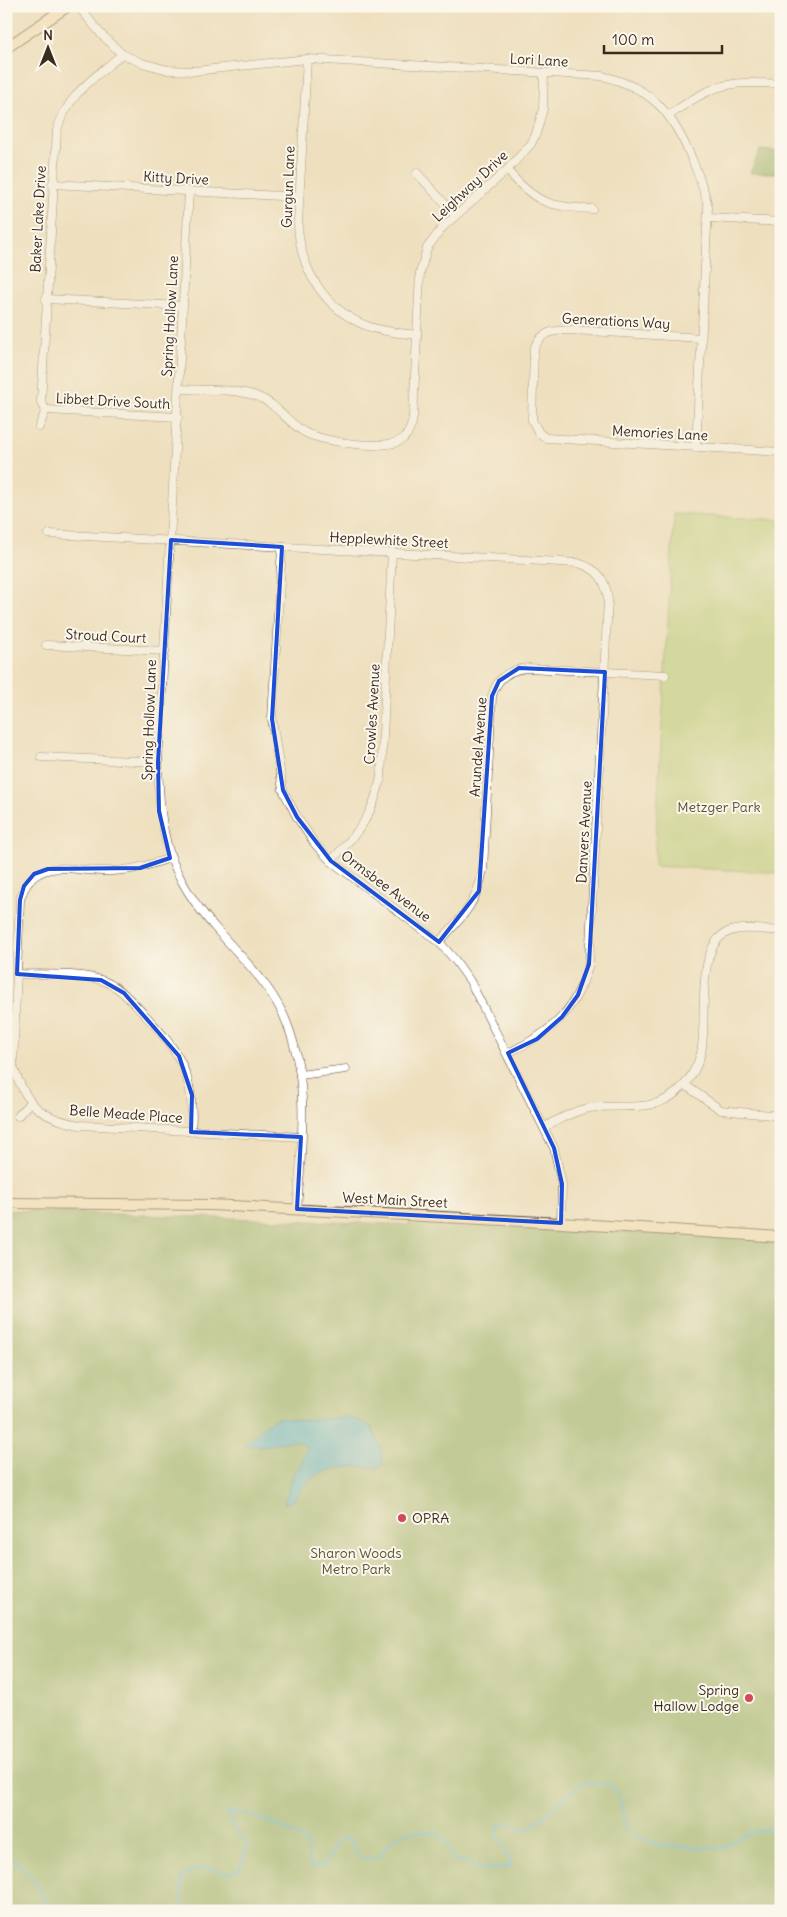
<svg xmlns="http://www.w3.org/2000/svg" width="787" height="1917" font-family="Delius,sans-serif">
<rect width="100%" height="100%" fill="#fbf7ec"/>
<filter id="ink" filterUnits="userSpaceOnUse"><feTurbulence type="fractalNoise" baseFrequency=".02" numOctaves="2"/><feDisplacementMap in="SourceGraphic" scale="10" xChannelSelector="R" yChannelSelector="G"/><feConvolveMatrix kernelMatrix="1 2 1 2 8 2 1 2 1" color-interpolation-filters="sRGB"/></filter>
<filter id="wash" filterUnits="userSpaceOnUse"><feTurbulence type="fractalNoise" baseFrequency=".0096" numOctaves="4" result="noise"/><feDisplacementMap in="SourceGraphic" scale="20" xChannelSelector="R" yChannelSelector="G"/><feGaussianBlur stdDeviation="1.12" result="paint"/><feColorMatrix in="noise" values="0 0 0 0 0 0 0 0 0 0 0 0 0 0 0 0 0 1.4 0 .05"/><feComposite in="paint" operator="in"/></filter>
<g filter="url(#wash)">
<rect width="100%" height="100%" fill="#eee0bf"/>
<!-- built -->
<polygon fill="#f4d3c0" points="781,1298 781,1437 774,1430"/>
<!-- green -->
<polygon fill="#b2ce74" stroke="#767c49" points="674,514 781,520 781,873 654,866"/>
<!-- forest -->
<g fill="#8db166" stroke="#646e42">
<polygon points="760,150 781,152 781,173 750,173"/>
<polygon points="6,1210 781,1238 781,1298 774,1430 781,1437 781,1911 6,1911"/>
</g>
<!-- water -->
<path fill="#4bb0ca" stroke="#436d74" d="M280,1417L303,1420L349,1417L371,1426L382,1450V1465L378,1468C357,1466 331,1465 312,1478C300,1486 300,1501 284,1504L293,1474L302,1463L307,1448C297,1435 282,1444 268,1445C260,1446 252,1446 243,1446L270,1421Z"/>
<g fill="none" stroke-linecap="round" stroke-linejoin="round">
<!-- stream -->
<g stroke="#4bb0ca" stroke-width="2.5">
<path d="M6,1854C18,1862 27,1871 35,1882C43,1893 43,1904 57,1911"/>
<path d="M182,1911V1877C200,1866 208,1865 228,1874L240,1869L248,1845L235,1831L227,1812C255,1812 280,1827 305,1840L311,1867L323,1866L332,1854L336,1842L343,1838L352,1840L355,1853L367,1860L379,1857C397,1830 407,1828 439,1834L449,1847L453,1861C468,1860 467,1864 479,1868C489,1871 501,1868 511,1866L498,1834V1825L509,1823L528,1830L583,1782L610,1784C620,1797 628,1813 623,1831L663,1846L723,1848L744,1835L762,1830H775L781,1822"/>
</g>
</g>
</g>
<g filter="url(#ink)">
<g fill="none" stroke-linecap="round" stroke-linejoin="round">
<!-- minor casing -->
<g stroke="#564536" stroke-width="9">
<g id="minor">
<path d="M78,6L101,34L122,54L142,63L168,70L194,71L307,59L602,76C653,88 672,113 692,159C698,175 705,190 708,207L696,448"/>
<path d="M307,59L298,223C299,268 324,309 367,326C383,332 400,333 417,335"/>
<path d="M670,115C713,83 728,81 781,84"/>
<path d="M507,170C536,204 549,206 592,209"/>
<polyline points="417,173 455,215"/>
<polyline points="52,184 299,197"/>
<path d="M189,192L158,762C160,837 167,874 218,931C242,958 267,981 283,1014C311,1075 302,1145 297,1209"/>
<polyline points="709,218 781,222"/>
<polyline points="46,299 183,306"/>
<path d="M701,338L574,330C556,330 541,330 534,349L532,420L539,433L546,438L781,452"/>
<path d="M179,389C203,390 233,388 256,396C276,403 286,421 304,432C322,442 389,452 404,438C410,432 412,425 413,417L420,273L427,248L443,227L507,170L531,144L536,134L543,109L544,73"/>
<path d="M46,410L41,402L57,130C69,92 94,79 122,54"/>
<polyline points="46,410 178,417"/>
<polyline points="39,427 46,410"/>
<path d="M49,534L578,563C598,569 606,579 608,600L589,964C575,1013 552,1032 508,1053"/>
<polyline points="282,547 272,719 283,790 297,817 315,844 331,861 439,942 455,960 470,981 554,1148 562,1184 561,1223"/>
<polyline points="46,645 165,651"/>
<polyline points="41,757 158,762"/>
<path d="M170,858C149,865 130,871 109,871C73,872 33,854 20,900L13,1066C26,1104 39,1118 80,1125L301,1137"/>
<path d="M331,861C359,831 372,818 381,777L392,552"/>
<path d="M439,942C462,917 476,905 483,870L492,696C497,678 509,669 528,668L665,675"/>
<path d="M17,974C41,975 78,972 101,980C119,986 130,1000 143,1013C180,1052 196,1076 191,1132"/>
<polyline points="300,1075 346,1069"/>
<polyline points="685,1085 721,1110 781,1116"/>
<polyline points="18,1116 30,1102"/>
<path d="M544,1127C559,1120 574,1110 590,1108C621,1103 651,1114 677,1092C689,1082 697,1068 701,1053C708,1022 694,946 728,932C742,926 765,930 781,931"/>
</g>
</g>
<!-- secondary casing -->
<g stroke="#564536" stroke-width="12">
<g id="secondary">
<polyline points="6,48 68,6"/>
<polyline points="6,1203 211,1205 561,1223 781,1237"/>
</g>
</g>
<!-- minor -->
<use href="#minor" stroke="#fff" stroke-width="8"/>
<!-- secondary -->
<use href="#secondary" stroke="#f9e7c3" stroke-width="10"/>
</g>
</g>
<!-- marked area -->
<path d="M0 0H787V1917H0ZM171,540L282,547L272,719L283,790L297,817L331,861L439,942L479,891L492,696L499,681L519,668L605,672L589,964L578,995L562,1017L537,1039L508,1053L554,1148L562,1184L561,1223L297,1209L301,1137L191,1132L192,1095L179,1056L124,993L101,980L17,974L20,900L24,886L34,874L48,869L140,868L170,858L159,811L158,762Z" fill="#eee0bf" fill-opacity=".55" fill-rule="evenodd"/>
<path fill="none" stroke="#1d4ed8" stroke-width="4" stroke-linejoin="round" d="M171,540L282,547L272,719L283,790L297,817L331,861L439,942L479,891L492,696L499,681L519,668L605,672L589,964L578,995L562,1017L537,1039L508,1053L554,1148L562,1184L561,1223L297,1209L301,1137L191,1132L192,1095L179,1056L124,993L101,980L17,974L20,900L24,886L34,874L48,869L140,868L170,858L159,811L158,762Z"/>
<!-- markers -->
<g fill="#d1495b" stroke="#fbf7ec" stroke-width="2">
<circle cx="402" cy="1518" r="5"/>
<circle cx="749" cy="1698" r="5"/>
</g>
<g text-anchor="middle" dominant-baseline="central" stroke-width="4" stroke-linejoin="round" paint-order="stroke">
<!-- street labels -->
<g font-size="14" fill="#3b2a1e" stroke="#fbf7ec">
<text transform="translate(539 60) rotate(3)">Lori Lane</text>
<text transform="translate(176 178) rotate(3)">Kitty Drive</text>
<text transform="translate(470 186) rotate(-43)">Leighway Drive</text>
<text transform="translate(288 187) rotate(-88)">Gurgun Lane</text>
<text transform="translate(38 219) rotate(-87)">Baker Lake Drive</text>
<text transform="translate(170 316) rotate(-87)">Spring Hollow Lane</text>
<text transform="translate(616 321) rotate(3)">Generations Way</text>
<text transform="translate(113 401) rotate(3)">Libbet Drive South</text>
<text transform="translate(660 433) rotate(3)">Memories Lane</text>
<text transform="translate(389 540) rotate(3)">Hepplewhite Street</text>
<text transform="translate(106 636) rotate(3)">Stroud Court</text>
<text transform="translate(372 714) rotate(-87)">Crowles Avenue</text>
<text transform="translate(149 720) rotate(-88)">Spring Hollow Lane</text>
<text transform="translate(478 747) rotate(-86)">Arundel Avenue</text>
<text transform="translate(584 832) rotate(-87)">Danvers Avenue</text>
<text transform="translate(386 886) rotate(37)">Ormsbee Avenue</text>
<text transform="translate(126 1114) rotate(4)">Belle Meade Place</text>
<text transform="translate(395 1200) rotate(3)">West Main Street</text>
</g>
<!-- park labels -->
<g font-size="14" fill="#595334" stroke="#fbf7ec">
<text x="719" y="807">Metzger Park</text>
<text x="356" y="1553">Sharon Woods<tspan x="356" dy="16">Metro Park</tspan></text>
</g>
<!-- poi labels -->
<g font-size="14" fill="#3b2a1e" stroke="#fbf7ec" text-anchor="start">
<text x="412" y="1518">OPRA</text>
<text x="739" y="1690" text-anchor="end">Spring<tspan x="739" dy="16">Hallow Lodge</tspan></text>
</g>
</g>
<!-- margin -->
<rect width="787" height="1917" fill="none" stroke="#fbf7ec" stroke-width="25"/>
<!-- north arrow -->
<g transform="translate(48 48)" stroke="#fbf7ec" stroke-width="4" paint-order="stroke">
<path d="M0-4L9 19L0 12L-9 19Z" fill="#3b2a1e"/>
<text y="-8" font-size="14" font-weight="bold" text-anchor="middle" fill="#3b2a1e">N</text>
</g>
<!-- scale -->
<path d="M604 45v8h118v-8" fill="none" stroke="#3b2a1e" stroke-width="2.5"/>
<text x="612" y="45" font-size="15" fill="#3b2a1e" stroke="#fbf7ec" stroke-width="4" paint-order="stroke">100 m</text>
</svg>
